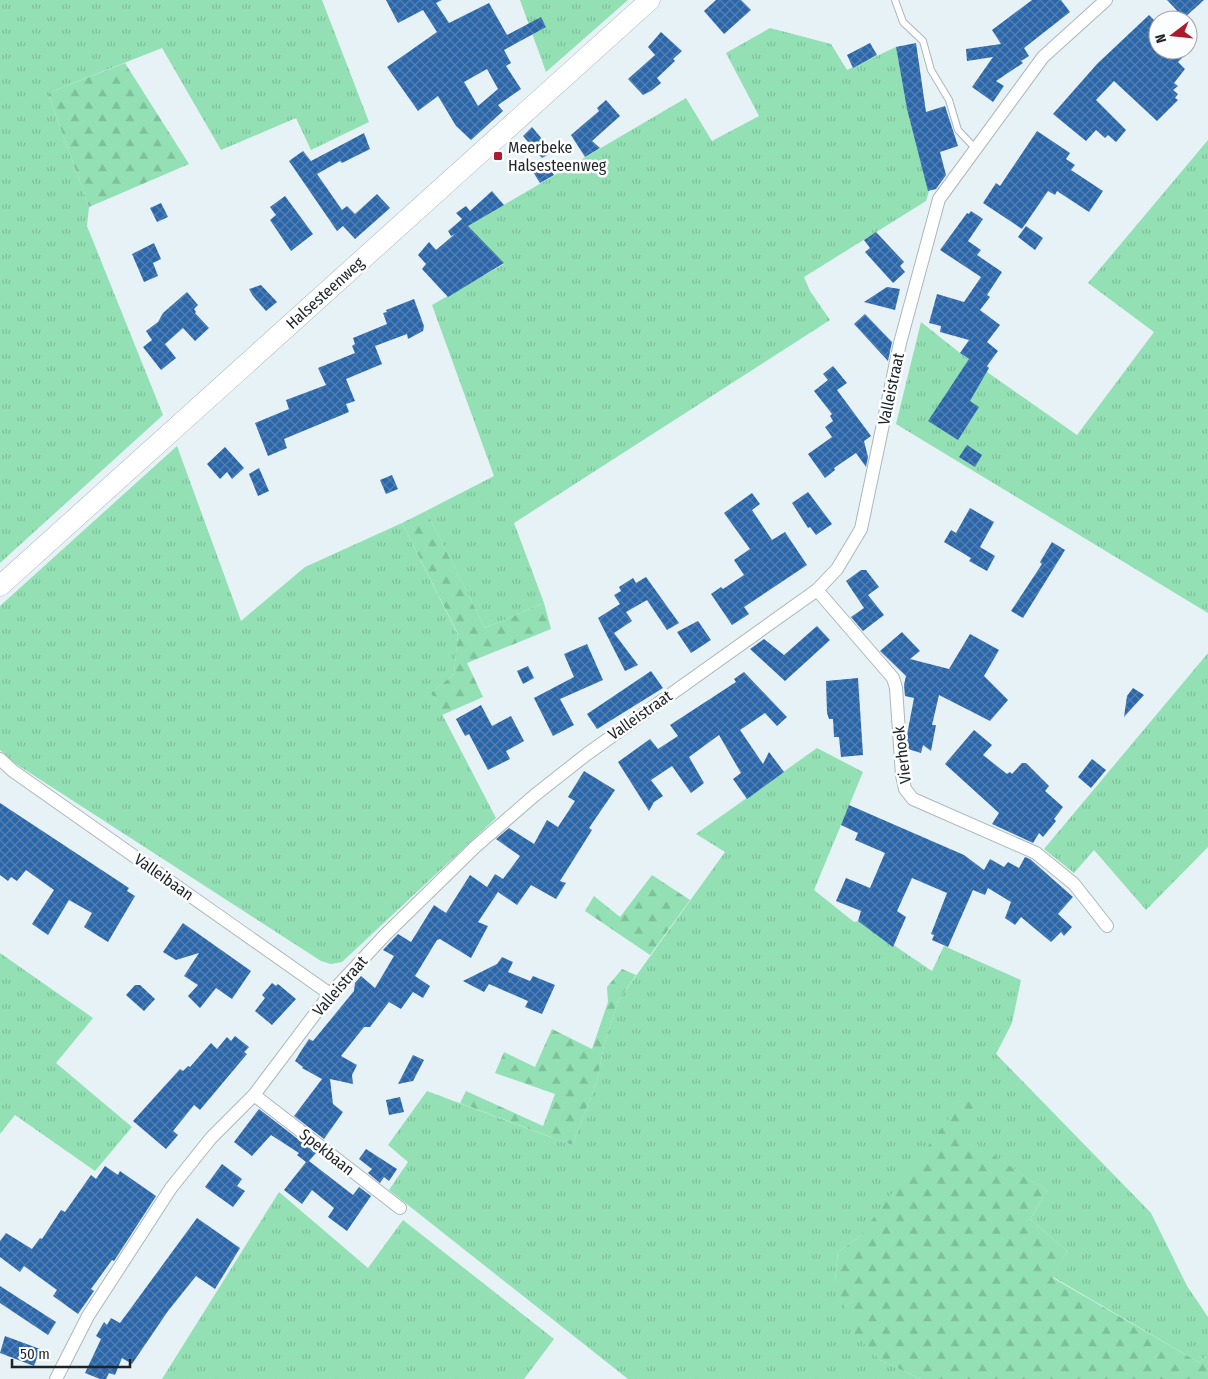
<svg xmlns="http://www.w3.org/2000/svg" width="1208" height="1379" font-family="'Fira Sans Condensed',sans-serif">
<defs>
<pattern id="grass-tufts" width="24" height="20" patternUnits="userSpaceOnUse" patternTransform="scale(1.25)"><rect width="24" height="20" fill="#92e0b3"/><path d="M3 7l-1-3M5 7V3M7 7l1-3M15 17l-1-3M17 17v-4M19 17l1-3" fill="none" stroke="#7dc09a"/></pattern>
<pattern id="forest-firs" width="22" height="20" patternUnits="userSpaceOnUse" patternTransform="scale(1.25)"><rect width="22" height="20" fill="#92e0b3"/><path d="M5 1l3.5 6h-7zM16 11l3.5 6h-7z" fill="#7dc09a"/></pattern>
<pattern id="building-cross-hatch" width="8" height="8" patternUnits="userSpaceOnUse" patternTransform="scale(1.25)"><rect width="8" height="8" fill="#2a66aa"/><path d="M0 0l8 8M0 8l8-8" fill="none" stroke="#5680b0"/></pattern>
</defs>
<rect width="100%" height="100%" fill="#e6f2f6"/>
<!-- grass -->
<g fill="url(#grass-tufts)">
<polygon points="0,0 322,0 369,122 311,150 296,118 221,150 162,48 48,93 89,207 87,226 163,415 0,563"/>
<polygon points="520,0 628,0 546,72"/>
<polygon points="770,28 831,44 847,70 896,47 907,109 929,191 926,201 804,277 810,291 830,320 514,523 544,603 485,628 426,511 494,476 432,305 504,264 468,226 686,98 712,141 759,116 726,53"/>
<polygon points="1208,140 1208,613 896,424 921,322 960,353 1077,435 1154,332 1088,283"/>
<polygon points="177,446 241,621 305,567 402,523 458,635 454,674 431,693 496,818 342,962 331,964 321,961 13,762 0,750 0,606"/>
<polygon points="1208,653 1208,847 1146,910 1094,850 1074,873 1044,849"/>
<polygon points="817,748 863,772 814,890 854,922 858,921 932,971 944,946 1021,980 1012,1023 996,1054 1151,1213 1187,1286 1208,1317 1208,1353 1200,1363 1053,1277 1067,1251 1030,1219 1047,1191 958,1132 980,1101 859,1237 838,1252 835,1280 880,1360 921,1379 628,1379 389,1190 408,1162 388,1145 427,1091 572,1145 597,1081 604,1045 618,1001 725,852 696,834"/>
<polygon points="0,953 93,1018 56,1063 132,1127 95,1171 15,1115 0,1134"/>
<polygon points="279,1192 368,1268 403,1220 554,1339 524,1379 162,1379"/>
</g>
<!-- forest -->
<g fill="url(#forest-firs)">
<polygon points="125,63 189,164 89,207 48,93"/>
<polygon points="426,511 485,628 544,603 551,629 467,663 483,697 442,715 431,693 454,674 458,634 402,523"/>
<polygon points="652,875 690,900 650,955 585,911 594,896 620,917"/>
<polygon points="622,969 636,975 618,1001 604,1045 597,1081 572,1145 460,1103 466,1091 543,1126 555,1094 495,1073 504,1052 535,1067 552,1029 592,1049 608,1002 607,987"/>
<polygon points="969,1092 981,1101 959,1132 1047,1191 1030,1219 1067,1251 1053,1278 1200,1363 1208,1353 1208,1379 921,1379 880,1360 854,1333 835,1280 838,1252 859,1237"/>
</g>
<!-- building -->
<g fill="url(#building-cross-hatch)" fill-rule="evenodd">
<path d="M386,0H442L436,3L449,23L489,3L507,35L541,17L546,27L504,50L511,63L506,66L521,89L498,105L503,111L471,140L456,126L438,96L418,111L387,67L437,32L423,10L398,23ZM487,69L498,89L478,106L464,82Z"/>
<polygon points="716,0 741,0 751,10 724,34 704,11"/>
<polygon points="1032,0 1061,0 1070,12 1024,48 1029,56 1021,61 1023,63 996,81 1004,86 993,102 972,87 993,57 967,61 966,49 1001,44 992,30"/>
<polygon points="1167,0 1204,0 1184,18"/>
<polygon points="1149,15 1158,24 1158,50 1190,50 1178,62 1185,69 1174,83 1178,86 1173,90 1178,94 1175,98 1178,100 1157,121 1114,81 1096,100 1126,130 1116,142 1108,135 1105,138 1096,130 1086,141 1053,114 1097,64"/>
<polygon points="661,32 682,51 673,59 675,61 657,78 661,83 651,91 643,95 628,79 655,55 648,47"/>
<polygon points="870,43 877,55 853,68 847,55"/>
<polygon points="916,43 926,112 945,106 958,146 940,152 946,175 936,189 928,191 907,109 896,47"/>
<polygon points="606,100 620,116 592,141 600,148 585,157 571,135 599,111 597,108"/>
<polygon points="532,127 553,152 542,158 523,136"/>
<polygon points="1037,131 1070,153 1066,159 1075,165 1071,170 1103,191 1089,212 1057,191 1055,195 1048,191 1022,229 983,203 996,183 1000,186"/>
<polygon points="364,133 370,149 342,163 340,161 317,174 342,210 347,206 355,214 377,194 390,208 355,239 343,226 337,231 289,161 303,151 311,161"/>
<polygon points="547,162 554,175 540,183 533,172"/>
<polygon points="492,191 504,205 468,226 504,263 448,297 422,269 426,264 418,255 429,242 436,250 455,234 451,236 448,231 462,219 456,213 466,206 470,211"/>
<polygon points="285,196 313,234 291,251 270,220 276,215 270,207"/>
<polygon points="161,203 168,217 157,222 150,208"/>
<polygon points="971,211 983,219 968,241 981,250 977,255 1002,272 987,295 990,297 980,310 1000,325 987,342 998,351 987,366 989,368 970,401 979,407 958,440 928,421 969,359 960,353 969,340 940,332 941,326 929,323 937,294 964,302 981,277 940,250 967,213 969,214"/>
<polygon points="1026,226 1043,238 1035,250 1018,237"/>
<polygon points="876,232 904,262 900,266 905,272 893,283 865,252 870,248 864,240"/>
<polygon points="154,243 161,259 153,263 158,276 144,282 132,254"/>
<polygon points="261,285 277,302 266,311 253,296 249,289"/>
<polygon points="887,287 900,289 895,310 864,302"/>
<polygon points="187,292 198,305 194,309 196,312 195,313 209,328 195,341 183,328 165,344 176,358 161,370 143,347 152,340 146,331 158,322 163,313"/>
<polygon points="414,299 424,326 423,331 408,339 407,334 375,346 382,364 346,379 355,401 346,404 349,412 284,439 287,448 268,456 255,423 289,409 286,400 326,385 318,368 355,353 352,346 355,344 353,338 387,324 383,313 387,312 386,310"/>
<polygon points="865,314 892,342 888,361 854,324"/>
<polygon points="833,366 847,383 837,390 871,436 864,441 868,457 866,467 856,453 834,468 835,470 825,478 808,454 832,437 825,427 833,421 830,416 832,414 814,391 828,380 823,374"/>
<polygon points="967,445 982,455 975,467 959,457"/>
<polygon points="225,447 244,468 232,479 227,472 220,479 207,464"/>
<polygon points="259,468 269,491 258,496 249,474"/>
<polygon points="392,475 398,489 386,494 380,480"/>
<polygon points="808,492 832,524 816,535 810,527 808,528 792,503"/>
<polygon points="752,493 760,504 752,510 772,540 785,532 807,565 744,607 749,614 732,625 711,594 721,587 723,589 744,575 734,560 750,549 724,513"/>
<polygon points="970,508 994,522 980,547 995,556 987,571 969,561 971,558 944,542 951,530 956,533"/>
<polygon points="1052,542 1065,550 1023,618 1011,611 1042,564 1040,562"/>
<polygon points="861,570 866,570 879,587 868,595 884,615 863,631 851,617 864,608 846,581"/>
<polygon points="646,577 679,623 667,630 647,600 626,612 632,621 614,633 638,665 625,671 598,618 620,604 614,595 621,591 619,587 633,578 636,583"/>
<polygon points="698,621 711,640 691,653 677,632"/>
<polygon points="817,626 830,640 785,681 750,649 764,639 784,655"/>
<polygon points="902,632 920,651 910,659 949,669 970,634 999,650 984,676 1008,700 990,721 939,695 932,725 936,725 931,751 923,745 921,753 908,749 907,735 914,698 905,696 904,685 906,676 880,651"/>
<polygon points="587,644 603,680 560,699 574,725 553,736 534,698 574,677 564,654"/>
<polygon points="528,666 534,678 523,684 517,671"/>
<polygon points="651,671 663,688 597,729 587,714"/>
<polygon points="744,672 787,717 777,726 765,713 740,730 763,764 769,752 784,772 747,799 733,779 741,773 719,735 689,757 704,783 691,793 672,766 651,780 663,796 654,802 649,811 618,762 650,739 658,749 678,736 670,725 736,682 734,679"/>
<polygon points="858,678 863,755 841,757 839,737 834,737 833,719 829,719 827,713 826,681"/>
<polygon points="1133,688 1144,695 1124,717 1127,696"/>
<polygon points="481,705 492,726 511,716 524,741 506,751 510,759 488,770 469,734 465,736 456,719"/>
<polygon points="974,730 992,745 983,755 1007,774 1010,772 1012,774 1022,763 1026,763 1049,786 1045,791 1063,807 1054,819 1056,821 1043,837 1039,833 1033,843 992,824 999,813 945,764"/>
<polygon points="1092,759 1106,770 1091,788 1078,777"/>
<polygon points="584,771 615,790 589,828 592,830 560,881 566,883 556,899 531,885 517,905 498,892 478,922 488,926 471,958 440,939 437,940 415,976 430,986 423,998 413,992 401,1009 389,1002 370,1027 364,1027 341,1056 357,1065 352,1075 353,1084 330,1079 333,1104 343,1112 324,1139 294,1116 322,1079 302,1068 303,1067 295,1061 301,1051 309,1039 313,1041 354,991 355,983 361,976 375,988 394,956 383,950 398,934 411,942 434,905 446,913 470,875 487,887 495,874 503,879 520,856 496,839 509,828 534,844 547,820 558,827 575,801 568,797"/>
<polygon points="0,803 129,888 127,891 135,896 108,942 84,927 92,913 69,900 48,935 32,924 54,890 26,870 17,881 11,877 8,881 0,875"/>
<polygon points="849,805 964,855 984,870 990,859 1004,867 1008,862 1019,868 1025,857 1030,859 1073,897 1058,914 1072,927 1064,936 1061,932 1051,942 1021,917 1015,925 1005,918 1011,902 988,888 985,895 973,890 948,947 932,940 934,935 931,934 947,893 912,878 897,911 906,917 893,947 858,921 861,911 836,901 846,878 870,888 885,853 855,840 858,833 841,825"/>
<polygon points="183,923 251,971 232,999 216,988 200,1008 188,996 198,985 184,976 199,953 176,960 163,952"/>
<polygon points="502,957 513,962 508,972 530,981 533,976 555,985 542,1014 525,1007 528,1001 489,984 484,992 463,981 497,964"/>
<polygon points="272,983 276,986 278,984 296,999 272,1025 255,1011 265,998 262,995"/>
<polygon points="135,985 140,985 155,999 144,1011 126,995"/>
<polygon points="235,1036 249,1047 244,1052 247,1054 200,1110 194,1105 173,1131 178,1135 166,1149 133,1121 180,1069 183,1071 188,1066 190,1067 211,1043 217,1049 227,1037 231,1041"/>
<polygon points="413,1055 424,1060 413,1081 398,1084"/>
<polygon points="400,1097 404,1112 389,1115 386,1100"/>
<polygon points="259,1109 316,1153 309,1161 353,1195 359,1187 371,1196 347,1231 328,1217 334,1208 312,1190 302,1204 284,1190 306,1162 297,1155 299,1153 271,1135 252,1156 234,1142"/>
<polygon points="366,1149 397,1169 389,1181 384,1177 380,1183 368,1173 372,1169 359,1159"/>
<polygon points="222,1164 242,1179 237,1186 245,1191 233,1207 205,1187"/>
<polygon points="105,1166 118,1175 120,1171 156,1196 114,1261 112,1260 91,1289 94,1291 78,1314 53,1296 57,1290 24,1266 20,1272 0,1257 0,1241 6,1233 32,1249 40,1238 42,1239 61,1210 65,1212 91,1175 96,1179"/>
<polygon points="197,1218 240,1248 215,1289 196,1276 168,1311 132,1364 122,1358 115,1375 109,1373 106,1379 100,1379 85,1373 101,1339 96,1336 104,1322 107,1325 111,1318 120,1323"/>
<polygon points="0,1286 56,1322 48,1335 0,1303"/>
<polygon points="5,1336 40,1349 34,1366 0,1353"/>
</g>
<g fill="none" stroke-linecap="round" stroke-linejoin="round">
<!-- service casing -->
<g stroke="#acb7bb" stroke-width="8">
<polyline id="service" points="895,0 903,22 923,41 931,70 949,100 958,130 976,149"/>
</g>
<!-- minor casing -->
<g stroke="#acb7bb" stroke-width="14">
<g id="minor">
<polyline points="817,590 893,678 896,688 902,775 905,789 913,799 1036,853 1074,884 1107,926"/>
<polyline points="0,759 13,771 330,994"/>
<polyline points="254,1095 400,1208"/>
<polyline points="56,1379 88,1316 171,1188 211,1138 254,1095 330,994 386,934 475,847 535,795 587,754 817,590 837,569 861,529 900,343 939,199 1043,57 1106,0"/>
</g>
</g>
<!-- primary casing -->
<g stroke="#acb7bb" stroke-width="21">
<polyline id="primary" points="0,586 650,0"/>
</g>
<!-- service -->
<use href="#service" stroke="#fff" stroke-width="6"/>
<!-- minor -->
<use href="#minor" stroke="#fff" stroke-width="12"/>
<!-- primary -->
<use href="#primary" stroke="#fff" stroke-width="20"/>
</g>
<!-- markers -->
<rect fill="#ae1a2c" stroke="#fbfdfe" stroke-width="2" x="493" y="151" width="10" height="10" rx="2.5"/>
<g text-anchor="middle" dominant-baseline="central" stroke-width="5" stroke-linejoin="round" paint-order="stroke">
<!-- poi labels -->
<g font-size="16" fill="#1f2325" stroke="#fbfdfe" text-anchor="start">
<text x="508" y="147">Meerbeke<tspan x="508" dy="18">Halsesteenweg</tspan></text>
</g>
<!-- street labels -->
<g font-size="16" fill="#1f2325" stroke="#fbfdfe">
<text transform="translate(325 293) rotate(-42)">Halsesteenweg</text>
<text transform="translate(891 389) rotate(-78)">Valleistraat</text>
<text transform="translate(640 715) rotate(-35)">Valleistraat</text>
<text transform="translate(902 755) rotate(-97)">Vierhoek</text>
<text transform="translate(164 877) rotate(35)">Valleibaan</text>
<text transform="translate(340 986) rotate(-49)">Valleistraat</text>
<text transform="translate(327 1152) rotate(38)">Spekbaan</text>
</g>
</g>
<!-- north arrow -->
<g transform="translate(1173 35) rotate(254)"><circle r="24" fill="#fbfdfe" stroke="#a3a6a7"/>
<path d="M0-4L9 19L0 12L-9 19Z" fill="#ae1a2c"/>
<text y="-8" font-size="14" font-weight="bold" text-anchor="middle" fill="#1f2325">N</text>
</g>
<!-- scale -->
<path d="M12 1359v8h118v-8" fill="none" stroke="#1f2325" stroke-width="2.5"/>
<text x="20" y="1359" font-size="15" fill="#1f2325" stroke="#fbfdfe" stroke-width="4" paint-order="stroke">50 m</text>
</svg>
